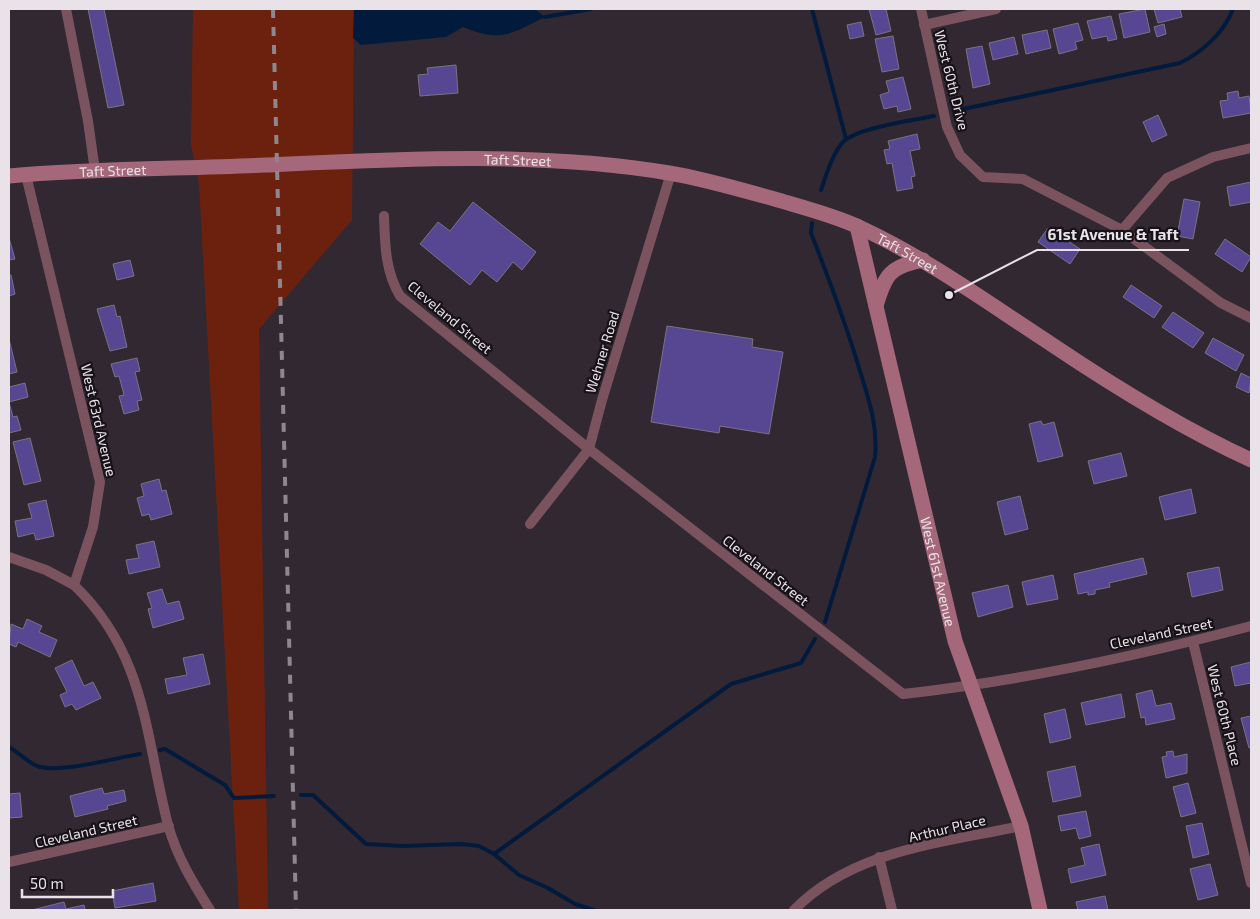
<svg xmlns="http://www.w3.org/2000/svg" width="1260" height="919" font-family="'Exo 2',sans-serif">
<rect width="100%" height="100%" fill="#322832"/>
<!-- green -->
<polygon fill="#6c210e" points="193,9 354,9 352,220 259,329 268,910 239,910 199,184 191,144"/>
<!-- water -->
<path fill="#021b3d" d="M354,9H535L545,17C511,34 501,43 463,27L446,37L361,45L353,38Z"/>
<g fill="none" stroke-linecap="round" stroke-linejoin="round">
<!-- stream -->
<g stroke="#021b3d" stroke-width="4">
<polyline points="812,9 846,139"/>
<polyline points="545,17 591,9"/>
<path d="M954,111L1180,63C1202,52 1224,33 1233,9"/>
<path d="M821,190C826,175 833,152 844,141C858,128 913,120 934,116"/>
<path d="M812,223L811,233C829,279 846,324 860,371C869,400 878,426 875,457L825,622"/>
<path d="M9,747C18,752 29,763 37,766C60,774 114,758 140,754"/>
<polyline points="160,750 165,749 225,785 234,798 274,796"/>
<polyline points="301,795 313,795 366,844 403,846 462,844 479,846 494,854 519,875 548,888 575,904 594,910"/>
<polyline points="494,854 731,684 801,663 815,639"/>
</g>
</g>
<!-- building -->
<g fill="#574793" stroke="#767483">
<polygon points="88,9 104,9 124,105 108,108"/>
<polygon points="869,9 886,9 891,31 876,35"/>
<polygon points="1145,9 1150,32 1124,38 1119,14"/>
<polygon points="1154,9 1180,9 1182,17 1158,23"/>
<polygon points="1111,16 1117,39 1108,41 1107,36 1092,39 1087,21"/>
<polygon points="861,22 864,36 850,39 847,25"/>
<polygon points="1078,23 1083,40 1075,42 1077,49 1059,54 1053,29"/>
<polygon points="1164,24 1166,34 1157,37 1154,27"/>
<polygon points="1047,30 1051,48 1026,54 1022,35"/>
<polygon points="893,36 899,69 882,72 875,39"/>
<polygon points="1014,37 1018,54 993,60 989,43"/>
<polygon points="982,46 990,84 973,88 966,49"/>
<polygon points="456,65 458,93 420,96 418,75 428,74 427,68"/>
<polygon points="903,77 911,109 898,112 897,106 884,109 880,95 889,92 886,81"/>
<polygon points="1238,91 1239,98 1249,96 1251,113 1223,118 1220,101 1228,100 1227,93"/>
<polygon points="1158,115 1167,135 1152,142 1143,122"/>
<polygon points="917,134 920,149 910,151 915,176 911,177 913,188 897,191 892,163 887,164 884,150 890,149 888,141"/>
<polygon points="1251,182 1251,202 1230,206 1227,187"/>
<polygon points="1184,199 1200,202 1193,239 1177,236"/>
<polygon points="473,202 536,252 522,270 513,262 497,282 482,270 470,285 420,244 438,222 450,231"/>
<polygon points="1048,228 1080,249 1070,264 1038,242"/>
<polygon points="9,238 15,259 9,260"/>
<polygon points="1225,239 1251,257 1242,272 1215,254"/>
<polygon points="130,260 134,276 117,280 113,264"/>
<polygon points="9,275 11,275 15,294 9,296"/>
<polygon points="1131,285 1162,306 1154,318 1123,297"/>
<polygon points="114,305 117,317 120,316 127,347 110,351 97,309"/>
<polygon points="1173,312 1204,333 1193,348 1162,327"/>
<polygon points="667,326 753,339 752,347 783,352 769,434 720,426 719,433 651,422"/>
<polygon points="1213,338 1244,355 1236,371 1205,353"/>
<polygon points="9,339 17,372 9,374"/>
<polygon points="137,358 140,371 135,372 142,400 137,401 139,410 124,414 119,396 124,395 119,376 115,377 111,364"/>
<polygon points="1241,373 1251,378 1249,393 1236,387"/>
<polygon points="25,383 28,397 9,402 13,417 17,416 21,430 9,433 9,387"/>
<polygon points="1041,421 1043,425 1054,422 1063,456 1038,462 1029,424"/>
<polygon points="30,438 41,481 24,485 13,442"/>
<polygon points="1121,453 1127,476 1094,484 1088,461"/>
<polygon points="159,479 162,491 166,490 172,514 151,520 149,514 142,516 137,498 144,496 141,484"/>
<polygon points="1191,489 1196,513 1165,520 1159,497"/>
<polygon points="1020,496 1028,529 1005,535 997,502"/>
<polygon points="46,500 54,536 36,540 34,533 18,537 15,521 32,518 28,504"/>
<polygon points="154,541 160,567 129,574 126,560 139,558 136,545"/>
<polygon points="1143,558 1147,574 1109,583 1110,587 1095,590 1095,594 1088,595 1088,592 1078,594 1074,574"/>
<polygon points="1219,567 1223,590 1192,597 1187,573"/>
<polygon points="1053,575 1058,599 1027,605 1022,582"/>
<polygon points="1008,585 1013,607 978,617 972,593"/>
<polygon points="162,589 167,604 179,601 184,619 153,628 148,609 152,608 147,593"/>
<polygon points="27,619 42,626 39,632 57,640 50,657 18,642 16,647 9,644 11,624 23,629"/>
<polygon points="203,654 210,684 168,694 165,679 187,675 183,658"/>
<polygon points="72,660 84,686 93,682 101,698 76,710 72,704 65,707 60,695 67,692 55,668"/>
<polygon points="1251,662 1251,683 1235,686 1231,667"/>
<polygon points="1152,690 1156,706 1171,703 1175,719 1146,725 1145,717 1141,718 1136,694"/>
<polygon points="1121,694 1125,717 1086,725 1081,703"/>
<polygon points="1065,709 1071,738 1050,743 1044,714"/>
<polygon points="1251,716 1251,747 1249,748 1241,718"/>
<polygon points="1173,751 1174,757 1187,754 1187,773 1166,778 1162,757 1167,756 1166,752"/>
<polygon points="1075,766 1081,796 1053,802 1047,772"/>
<polygon points="1188,783 1196,813 1181,817 1173,787"/>
<polygon points="102,788 104,794 124,790 126,801 107,806 108,809 75,817 70,796"/>
<polygon points="20,793 22,817 9,818 9,794"/>
<polygon points="1086,811 1091,836 1079,839 1076,828 1061,831 1058,816"/>
<polygon points="1202,823 1209,854 1193,858 1186,826"/>
<polygon points="1099,844 1106,875 1071,883 1068,869 1085,865 1081,848"/>
<polygon points="1210,864 1218,895 1198,900 1190,869"/>
<polygon points="153,883 156,901 115,908 112,891"/>
<polygon points="1105,896 1108,910 1078,910 1076,902"/>
<polygon points="64,902 66,909 84,905 85,910 32,910"/>
</g>
<g fill="none" stroke-linecap="round" stroke-linejoin="round">
<!-- street -->
<g stroke="#7a535e" stroke-width="10">
<polyline points="66,9 88,121 95,171"/>
<polyline points="921,9 947,127 960,155 983,177 1023,179 1122,230 1221,303 1251,318"/>
<polyline points="924,25 996,9"/>
<path d="M26,175L100,482L93,527L74,585C146,654 145,735 168,825C177,857 193,883 210,910"/>
<path d="M384,216C385,244 385,271 400,296L589,449L903,694C1019,681 1138,656 1251,626"/>
<polyline points="1122,230 1167,178 1213,157 1251,148"/>
<polyline points="530,524 589,449 602,400 671,173"/>
<polyline points="9,557 46,570 74,585"/>
<polyline points="1193,642 1251,883"/>
<polyline points="879,857 892,910"/>
<polyline points="9,862 169,826"/>
<path d="M794,910C852,850 942,843 1021,826"/>
</g>
<!-- secondary -->
<g stroke="#a5687a" stroke-width="15">
<path id="s1" d="M9,176C94,168 181,169 266,165C396,159 541,151 669,173C705,179 742,190 778,200C805,208 833,215 859,227C928,259 988,303 1051,344C1115,387 1181,428 1251,460"/>
<path id="s2" d="M857,226L955,641L1021,826L1040,910"/>
<path d="M876,306C885,275 890,266 923,260"/>
</g>
<!-- rail -->
<polyline stroke="#8f878f" stroke-width="4" stroke-dasharray="9 9" stroke-linecap="butt" points="273,9 296,910"/>
</g>
<g text-anchor="middle" dominant-baseline="central" stroke-width="4.5" stroke-linejoin="round" paint-order="stroke">
<!-- street labels -->
<g font-size="14" fill="#e9e3e9" stroke="#171217">
<text transform="translate(952 80) rotate(76)">West 60th Drive</text>
<text stroke="none"><textPath href="#s1" startOffset="509">Taft Street</textPath></text>
<text stroke="none"><textPath href="#s1" startOffset="104">Taft Street</textPath></text>
<text stroke="none"><textPath href="#s1" startOffset="914">Taft Street</textPath></text>
<text transform="translate(450 317) rotate(40)">Cleveland Street</text>
<text transform="translate(602 352) rotate(-73)">Wehner Road</text>
<text transform="translate(99 420) rotate(77)">West 63rd Avenue</text>
<text transform="translate(766 570) rotate(38)">Cleveland Street</text>
<text stroke="none"><textPath href="#s2" startOffset="355">West 61st Avenue</textPath></text>
<text transform="translate(1161 633) rotate(-12)">Cleveland Street</text>
<text transform="translate(1225 715) rotate(76)">West 60th Place</text>
<text transform="translate(947 828) rotate(-13)">Arthur Place</text>
<text transform="translate(86 831) rotate(-13)">Cleveland Street</text>
</g>
</g>
<!-- callouts -->
<path fill="none" stroke="#e9e3e9" stroke-width="2" d="M949 295L1037 250H1189"/>
<circle fill="#e9e3e9" stroke="#171217" stroke-width="2" cx="949" cy="295" r="5"/>
<g font-size="15" text-anchor="middle" font-weight="bold" fill="#e9e3e9" stroke="#171217" stroke-width="4.5" stroke-linejoin="round" paint-order="stroke">
<text x="1113" y="240">61st Avenue &amp; Taft</text>
</g>
<!-- border -->
<rect width="1260" height="919" fill="none" stroke="#e9e3e9" stroke-width="20"/>
<!-- scale -->
<path d="M22 889v8h91v-8" fill="none" stroke="#e9e3e9" stroke-width="2.5"/>
<text x="30" y="889" font-size="15" fill="#e9e3e9" stroke="#171217" stroke-width="4" paint-order="stroke">50 m</text>
</svg>
